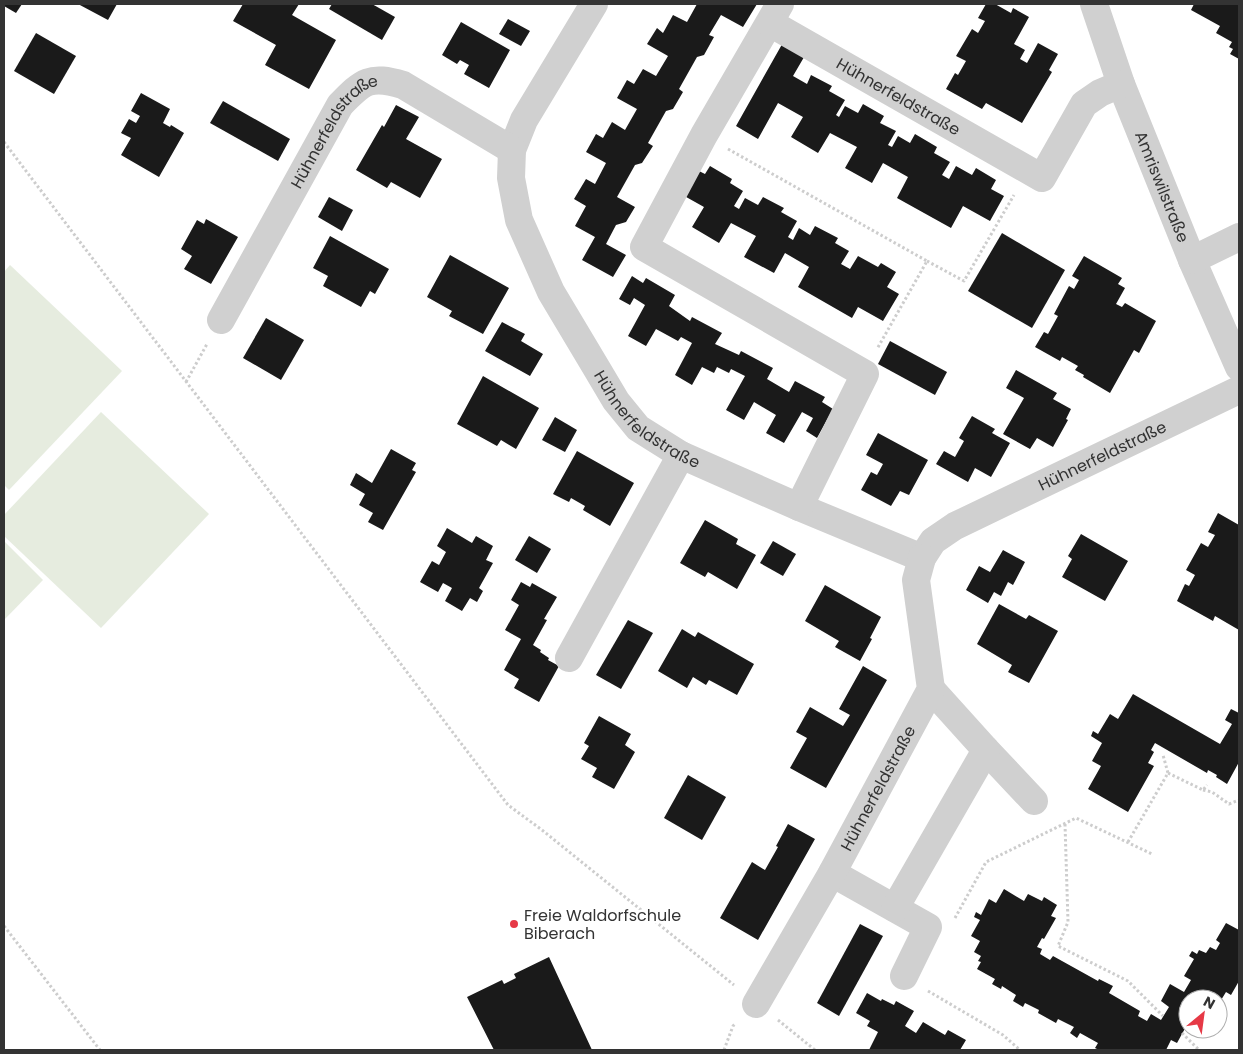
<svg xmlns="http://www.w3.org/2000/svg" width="1243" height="1054" font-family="Poppins,sans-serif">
<rect width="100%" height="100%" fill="#fff"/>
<!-- green -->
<g fill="#e6ecdf">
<polygon points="10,265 122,371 9,490 4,485 4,272"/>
<polygon points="101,412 209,514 101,628 4,536 4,515"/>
<polygon points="4,541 43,580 4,620"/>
</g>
<!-- building -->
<g fill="#1a1a1a">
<polygon points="4,4 22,4 16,13 4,6"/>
<polygon points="78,4 117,4 108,20"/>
<polygon points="243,4 299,4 292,15 336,40 309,89 265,65 276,45 233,21"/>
<polygon points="332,4 372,4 395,17 382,40 329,9"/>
<polygon points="697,4 757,4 743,27 721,15 709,35 714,37 704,55 697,57 679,89 683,92 673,109 666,111 648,143 653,146 642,163 635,165 617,197 635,207 626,222 616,225 606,244 626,255 613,277 582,260 595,237 575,226 586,206 574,199 586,179 595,184 606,163 586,152 596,134 603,138 612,122 625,130 637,109 617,98 627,80 634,84 643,69 656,76 668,56 647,44 657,28 663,33 673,15 687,22"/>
<polygon points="986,4 995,4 1011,13 1013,8 1029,17 1014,44 1025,50 1020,59 1027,63 1038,43 1058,54 1049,70 1052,72 1022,123 986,103 982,109 946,89 955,73 958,75 966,61 956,56 972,29 978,33 985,21 978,18"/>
<polygon points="1194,4 1239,4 1239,59 1230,54 1233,49 1229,47 1232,42 1216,33 1220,26 1191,10"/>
<polygon points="508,19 530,31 521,46 499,34"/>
<polygon points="461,22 510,50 489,88 464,74 469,65 460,60 457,64 442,55"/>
<polygon points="36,33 76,56 54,94 14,71"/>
<polygon points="785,39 807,52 793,76 807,84 811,75 832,86 829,91 845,100 836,115 839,117 845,106 858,113 863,104 884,116 880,123 896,131 888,145 892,147 898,136 910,143 915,134 937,147 934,153 950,162 942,175 949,179 956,166 972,175 976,168 996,180 991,189 1004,196 990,221 963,206 951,228 897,198 908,177 883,163 872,183 845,168 857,147 830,133 818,153 791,137 803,117 778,103 758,139 736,126"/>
<polygon points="141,93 170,109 163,123 170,127 171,125 184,133 159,177 121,155 131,138 121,133 129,119 136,123 140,116 131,111"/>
<polygon points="223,101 290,139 278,161 210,123"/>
<polygon points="396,105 419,117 406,139 442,159 420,198 391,182 387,188 356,170 382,125 384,127"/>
<polygon points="710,166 732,179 730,183 743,191 734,206 739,209 745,198 758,205 763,197 784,208 781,212 797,221 788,237 793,240 799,228 810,235 815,226 838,238 835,243 849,251 841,264 850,269 858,256 878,267 881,263 896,272 887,287 899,294 883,321 858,307 852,318 798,287 809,267 785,253 774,273 744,257 756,236 731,223 719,243 692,227 704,207 679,193 693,168 705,174"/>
<polygon points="329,197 353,210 342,231 318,217"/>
<polygon points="206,219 238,237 211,284 184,269 192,256 181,249 197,220 204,224"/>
<polygon points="1002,233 1065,270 1032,328 968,291"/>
<polygon points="330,236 389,269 375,294 370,291 361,307 323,286 328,276 313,268"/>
<polygon points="450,255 509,288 483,334 449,316 452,311 427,297"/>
<polygon points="1084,256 1122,278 1118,284 1125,288 1116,304 1122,307 1125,303 1156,321 1139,353 1134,350 1110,393 1083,377 1084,375 1075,370 1078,366 1062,357 1060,361 1035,347 1044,332 1048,334 1058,316 1054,314 1069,286 1074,289 1079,280 1072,276"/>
<polygon points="632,276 643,283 646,278 675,295 669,306 690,321 692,317 722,333 715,344 739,355 741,351 773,368 767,379 789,392 795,381 825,397 822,402 833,409 817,438 806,431 813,418 802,412 784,443 766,433 776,415 754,402 744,420 726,410 745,376 731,369 729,373 717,367 714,373 702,367 692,385 675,375 692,343 681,337 678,341 656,329 646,346 628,336 645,305 634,298 630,305 619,299"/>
<polygon points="266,318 304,340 281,380 243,358"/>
<polygon points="502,322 525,334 521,341 543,354 530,376 485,351"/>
<polygon points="890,341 947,372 935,395 878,364"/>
<polygon points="1016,370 1057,393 1053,399 1071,409 1066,419 1068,420 1053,447 1037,438 1030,449 1003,434 1024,398 1006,388"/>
<polygon points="483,376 539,408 516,449 501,440 497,446 457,424"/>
<polygon points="972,416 995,429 992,433 1010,443 991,477 975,468 968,482 936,464 944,451 955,457 964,441 959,438"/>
<polygon points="555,417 577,430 565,452 542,440"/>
<polygon points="878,433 928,460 909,495 900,491 891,506 861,490 871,472 877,475 883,464 866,455"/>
<polygon points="391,449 416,463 412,470 416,472 383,530 368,522 373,513 359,505 365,494 350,485 356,473 372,483"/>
<polygon points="577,451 634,483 610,526 583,510 585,506 571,498 569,502 553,494"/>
<polygon points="1218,513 1239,525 1239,630 1215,616 1213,621 1177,601 1185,584 1189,586 1195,575 1186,570 1201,543 1208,547 1215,535 1208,532"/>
<polygon points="705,520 738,539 736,544 756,555 737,589 708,572 705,577 680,563"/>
<polygon points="447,528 472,543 476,536 493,546 486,560 493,563 479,588 483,591 477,602 470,598 462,611 445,601 452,588 443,583 438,592 420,582 432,561 439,565 446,552 437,546"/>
<polygon points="1081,534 1128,561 1105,601 1062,577 1072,559 1068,556"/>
<polygon points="529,536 551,549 537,573 515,560"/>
<polygon points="773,541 796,554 783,576 760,563"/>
<polygon points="1003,550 1025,562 1013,585 1008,582 1001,596 994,592 988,603 966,590 979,566 990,572"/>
<polygon points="521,582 530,587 532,583 557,597 544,619 547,620 533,645 541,650 540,652 549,658 548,660 559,666 539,702 514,688 519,679 504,670 521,639 505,630 519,605 511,600"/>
<polygon points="825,585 881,617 870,638 872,639 860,661 835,647 839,641 805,621"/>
<polygon points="999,604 1026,619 1029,615 1058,631 1029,683 1008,672 1012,665 977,644"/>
<polygon points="628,620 653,633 621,689 596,675"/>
<polygon points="682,629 695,637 698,632 754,664 737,695 709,680 706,685 693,677 687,688 658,671"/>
<polygon points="863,666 887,680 826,788 790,768 807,738 796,732 810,707 843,726 850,715 839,709"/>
<polygon points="1133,694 1220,744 1232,724 1225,720 1231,709 1239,713 1239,762 1227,784 1216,777 1217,775 1208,770 1207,773 1155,743 1151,750 1154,752 1148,763 1154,766 1128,812 1088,789 1101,766 1092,761 1102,743 1091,736 1093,731 1098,734 1110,714 1118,719"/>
<polygon points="599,716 631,734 625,745 635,752 614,789 592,777 597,768 581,759 589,746 584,743"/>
<polygon points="688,775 726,797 702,840 664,818"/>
<polygon points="788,824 815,839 758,940 720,918 752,862 765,870 778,847 776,846"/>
<polygon points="1004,889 1024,901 1028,894 1042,901 1044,897 1057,905 1051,916 1056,918 1044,939 1042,938 1037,947 1042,949 1040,954 1050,960 1053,956 1098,981 1099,979 1113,986 1109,993 1140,1011 1138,1016 1147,1021 1151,1014 1161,1020 1169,1007 1161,1001 1170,984 1184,992 1191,980 1184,976 1194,959 1189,956 1192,951 1197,954 1199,950 1206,953 1210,947 1216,950 1220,943 1216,940 1226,923 1239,930 1239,981 1231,995 1226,992 1218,1005 1218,999 1188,999 1188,1023 1177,1043 1171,1040 1166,1050 1099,1050 1095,1048 1098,1043 1080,1033 1077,1038 1070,1033 1074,1027 1058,1019 1056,1023 1038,1013 1039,1010 1025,1003 1023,1007 1013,1001 1016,995 1002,986 1001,989 992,984 995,979 977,969 981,962 978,961 981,956 974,952 980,941 971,936 980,920 974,917 976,912 981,915 989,899 996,903"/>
<polygon points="860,924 883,936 839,1016 817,1003"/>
<polygon points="549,957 592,1050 494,1050 467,997 502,980 504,984 516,978 514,974"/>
<polygon points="867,993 881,1001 882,999 894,1005 896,1001 914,1011 905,1026 916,1033 923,1022 945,1035 948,1030 966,1040 960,1050 869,1050 878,1032 867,1026 870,1021 856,1013"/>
</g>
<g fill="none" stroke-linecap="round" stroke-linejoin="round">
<!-- path -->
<g stroke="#cdcdcd" stroke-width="3" stroke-dasharray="2.5 2.5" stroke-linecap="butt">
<polyline points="4,142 508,805 542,830 734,985"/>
<polyline points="728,149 927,261 877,349"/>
<polyline points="927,261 964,281 1014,195"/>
<polyline points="186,382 207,344"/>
<polyline points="1168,773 1203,790 1207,785"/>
<polyline points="1203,790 1212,792 1229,804 1239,800"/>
<polyline points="1065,824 1068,922 1058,946 1128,981 1163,1016"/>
<polyline points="1128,842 1168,773 1163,755"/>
<polyline points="955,918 986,862 1076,818 1152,854"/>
<polyline points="4,926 100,1050"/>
<polyline points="928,991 1003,1035 1020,1050"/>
<polyline points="778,1020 815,1050"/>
<polyline points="1182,1033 1199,1050"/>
<polyline points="724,1050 733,1026 736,1023"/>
</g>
<!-- minor -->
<g stroke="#d0d0d0" stroke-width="28">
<path id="s1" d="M594,4L524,120L512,150L511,178L519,220L551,292L597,369L616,401L638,428L681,455L799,507L922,558L933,541L955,526L1239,390"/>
<polyline points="780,4 704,135 644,247 865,374 799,507"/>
<path id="s2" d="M1094,4L1121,84L1192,260L1239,367"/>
<path id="s3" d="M770,23L1042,178L1084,104L1100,93L1121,84"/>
<polyline points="1192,260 1239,237"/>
<path id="s4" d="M221,320L340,105C363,81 370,75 403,85L512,150"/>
<polyline points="569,658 681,455"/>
<polyline points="986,750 1034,801"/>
<polyline points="832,873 928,927 904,976"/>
<polyline points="895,908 986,750 931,689"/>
<path id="s5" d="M756,1004L832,873L931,689L916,580L922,558"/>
</g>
</g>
<!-- markers -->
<circle fill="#e63946" stroke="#fff" stroke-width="2" cx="514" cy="924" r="5"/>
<g text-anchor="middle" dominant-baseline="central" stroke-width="5" stroke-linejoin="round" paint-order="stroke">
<!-- street labels -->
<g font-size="16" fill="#333" stroke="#fff">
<text stroke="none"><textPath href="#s3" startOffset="148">Hühnerfeldstraße</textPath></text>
<text stroke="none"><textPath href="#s4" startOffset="222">Hühnerfeldstraße</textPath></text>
<text stroke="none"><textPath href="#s2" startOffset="195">Amriswilstraße</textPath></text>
<text stroke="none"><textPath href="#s1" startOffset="480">Hühnerfeldstraße</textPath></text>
<text stroke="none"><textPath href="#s1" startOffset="1002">Hühnerfeldstraße</textPath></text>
<text stroke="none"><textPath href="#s5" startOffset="248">Hühnerfeldstraße</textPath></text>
</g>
<!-- poi labels -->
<g font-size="16" fill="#333" stroke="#fff" text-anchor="start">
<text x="524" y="915">Freie Waldorfschule<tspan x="524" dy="18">Biberach</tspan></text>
</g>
</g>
<!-- border -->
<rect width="1243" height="1054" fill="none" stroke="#333333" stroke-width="10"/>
<!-- north arrow -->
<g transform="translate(1203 1014) rotate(29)"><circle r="24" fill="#ffffff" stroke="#adadad"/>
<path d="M0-4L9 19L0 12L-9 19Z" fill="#e63946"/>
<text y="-8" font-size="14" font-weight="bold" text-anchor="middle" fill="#333333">N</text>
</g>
</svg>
